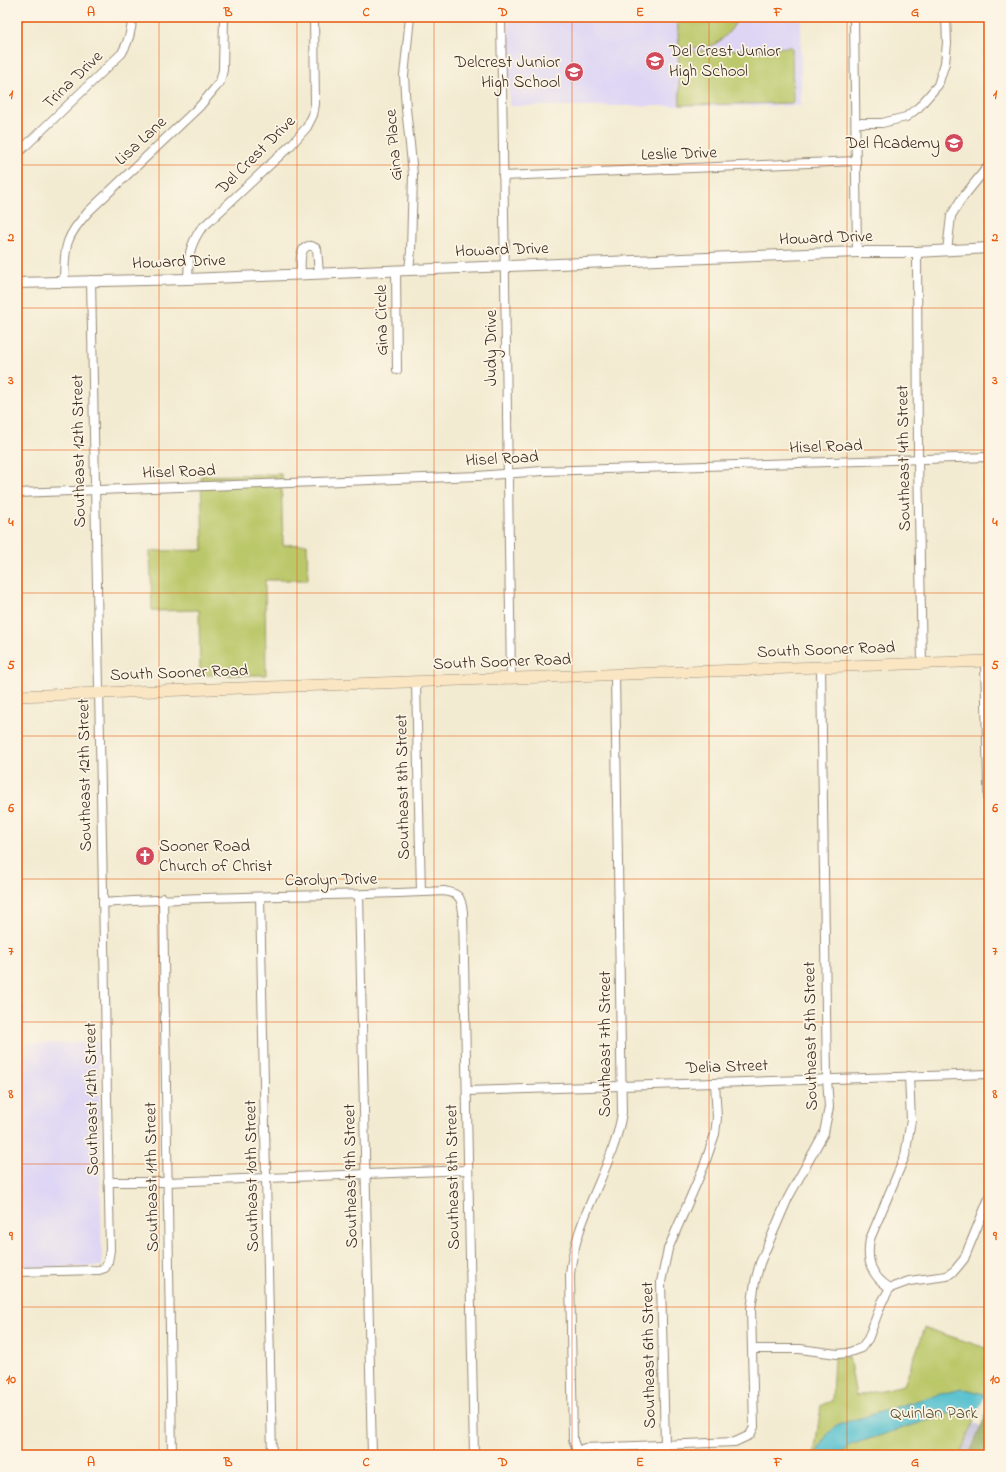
<svg xmlns="http://www.w3.org/2000/svg" width="1006" height="1472" font-family="'Indie Flower',sans-serif">
<rect width="100%" height="100%" fill="#fcf5e5"/>
<filter id="ink" filterUnits="userSpaceOnUse"><feTurbulence type="fractalNoise" baseFrequency=".025" numOctaves="2"/><feDisplacementMap in="SourceGraphic" scale="8" xChannelSelector="R" yChannelSelector="G"/><feConvolveMatrix kernelMatrix="1 2 1 2 8 2 1 2 1" color-interpolation-filters="sRGB"/></filter>
<filter id="wash" filterUnits="userSpaceOnUse"><feTurbulence type="fractalNoise" baseFrequency=".012" numOctaves="4" result="noise"/><feDisplacementMap in="SourceGraphic" scale="16" xChannelSelector="R" yChannelSelector="G"/><feGaussianBlur stdDeviation="0.9" result="paint"/><feColorMatrix in="noise" values="0 0 0 0 0 0 0 0 0 0 0 0 0 0 0 0 0 1.4 0 .05"/><feComposite in="paint" operator="in"/></filter>
<g filter="url(#wash)">
<rect width="100%" height="100%" fill="#f3ebd1"/>
<!-- built -->
<g fill="#ded5f5">
<rect x="509" y="17" width="292" height="89"/>
<polygon points="17,1000 25,1005 26,1044 98,1042 102,1266 17,1268"/>
</g>
<!-- industrial -->
<polygon fill="#c3c1db" points="974,1423 981,1426 968,1455 960,1455"/>
<!-- green -->
<g fill="#bbc86a" stroke="#7b7944">
<path d="M677,17H738C734,28 722,42 711,46C703,49 688,47 679,48Z"/>
<polygon points="792,47 793,103 680,105 678,52"/>
<polygon points="281,474 283,545 307,544 308,580 265,580 266,675 200,675 199,610 152,611 150,551 203,550 201,476"/>
<polygon points="925,1328 989,1349 989,1386 960,1455 814,1455 821,1405 832,1401 834,1356 849,1357 856,1396 904,1385"/>
</g>
<!-- forest -->
<polygon fill="#94ac5e" stroke="#686b3e" points="985,1417 989,1418 989,1455 969,1455"/>
<!-- water -->
<path fill="#55c0cf" stroke="#487576" d="M961,1389L970,1390L989,1396V1418L964,1410H960L850,1445L841,1455H817C818,1447 828,1432 835,1427C845,1421 859,1419 870,1415C900,1406 930,1396 961,1389Z"/>
<!-- pier -->
<polygon fill="#f3ebd1" points="986,1393 989,1394 989,1403 983,1419 976,1417"/>
</g>
<g filter="url(#ink)">
<g fill="none" stroke-linecap="round" stroke-linejoin="round">
<!-- minor casing -->
<g stroke="#978a78" stroke-width="10">
<g id="minor">
<polyline points="501,17 511,678"/>
<polyline points="854,17 857,252"/>
<polyline points="17,20 21,17"/>
<polyline points="856,123 882,123 906,117 919,107 938,85 945,63 947,43 946,17"/>
<path d="M17,154L122,53C129,41 132,31 132,17"/>
<polyline points="503,176 856,161"/>
<polyline points="947,251 951,216 960,201 989,165"/>
<polyline points="917,252 918,459 922,664"/>
<polyline points="396,270 397,370"/>
<polyline points="409,270 411,251 413,175 410,144 406,109 404,76 410,17"/>
<path d="M301,274C301,266 298,249 308,246C312,245 314,247 317,249L319,273"/>
<path d="M188,279C189,257 188,249 200,230L291,145L307,127L313,115L315,104L314,17"/>
<path d="M64,281C65,246 64,238 89,211L200,106L220,82L223,70L224,17"/>
<polyline points="17,493 478,476 542,471 989,457"/>
<polyline points="985,662 989,820"/>
<polyline points="416,682 421,892"/>
<polyline points="359,895 372,1455"/>
<polyline points="260,897 272,1455"/>
<polyline points="163,898 172,1455"/>
<path d="M103,903C216,895 330,897 444,891C460,894 461,897 463,912L474,1455"/>
<polyline points="467,1091 989,1074"/>
<polyline points="108,1182 167,1182 467,1170"/>
<polyline points="17,1272 99,1270 105,1268 108,1262 110,1250 91,280"/>
<path d="M890,1288C871,1276 866,1261 870,1239L905,1156L911,1120L909,1076"/>
<polyline points="890,1288 909,1281 947,1276 955,1270 964,1259 989,1198"/>
<polyline points="752,1349 800,1349 837,1354 847,1353 861,1348 868,1339 882,1302 890,1288"/>
<polyline points="665,1445 661,1282 668,1249 704,1166 715,1134 717,1118 715,1083"/>
<path d="M577,1451L573,1440L570,1275C575,1216 613,1170 622,1113L615,675"/>
<polyline points="576,1455 577,1451 585,1448 735,1442 750,1435 754,1427 751,1309 755,1282 760,1263 788,1198 824,1133 829,1107 827,1078 821,667"/>
</g>
</g>
<!-- tertiary casing -->
<g stroke="#978a78" stroke-width="12">
<polyline id="tertiary" points="17,283 188,279 857,252 917,252 989,248"/>
</g>
<!-- secondary casing -->
<g stroke="#978a78" stroke-width="12">
<polyline id="secondary" points="17,696 989,661"/>
</g>
<!-- minor -->
<use href="#minor" stroke="#fff" stroke-width="8"/>
<!-- tertiary -->
<use href="#tertiary" stroke="#fff" stroke-width="10"/>
<!-- secondary -->
<use href="#secondary" stroke="#fbe6c4" stroke-width="11"/>
</g>
</g>
<!-- grid -->
<path fill="none" stroke="#e8590c" stroke-width="1" stroke-opacity="0.55" d="M159,17V1455M297,17V1455M434,17V1455M572,17V1455M709,17V1455M847,17V1455M17,165H989M17,308H989M17,450H989M17,593H989M17,736H989M17,879H989M17,1022H989M17,1164H989M17,1307H989"/>
<!-- icons -->
<defs>
<g id="school-disc" transform="scale(1)"><circle r="9.5" fill="#d1495b" stroke="#fcf5e5"/><path d="M0-5L7-2L0 1L-7-2ZM-4 1L0 2.5L4 1V4Q0 6-4 4Z" fill="#fff"/></g>
<g id="church-disc" transform="scale(1)"><circle r="9.5" fill="#d1495b" stroke="#fcf5e5"/><path d="M-1.2-6h2.4v3.5h3.3v2.4h-3.3V6h-2.4V-.1h-3.3v-2.4h3.3Z" fill="#fff"/></g>
</defs>
<g fill-rule="evenodd">
<use href="#school-disc" x="655" y="61"/>
<use href="#school-disc" x="574" y="72"/>
<use href="#school-disc" x="954" y="143"/>
<use href="#church-disc" x="145" y="856"/>
</g>
<g text-anchor="middle" dominant-baseline="central" stroke-width="3.5" stroke-linejoin="round" paint-order="stroke">
<!-- poi labels -->
<g font-size="17" fill="#3b2a1e" stroke="#fcf5e5" text-anchor="start">
<text x="669" y="51">Del Crest Junior<tspan x="669" dy="20">High School</tspan></text>
<text x="560" y="62" text-anchor="end">Delcrest Junior<tspan x="560" dy="20">High School</tspan></text>
<text x="940" y="143" text-anchor="end">Del Academy</text>
<text x="159" y="846">Sooner Road<tspan x="159" dy="20">Church of Christ</tspan></text>
</g>
<!-- street labels -->
<g font-size="17" fill="#3b2a1e" stroke="#fcf5e5">
<text transform="translate(73 80) rotate(-44)">Trina Drive</text>
<text transform="translate(141 141) rotate(-43)">Lisa Lane</text>
<text transform="translate(394 145) rotate(-95)">Gina Place</text>
<text transform="translate(679 154) rotate(-2)">Leslie Drive</text>
<text transform="translate(256 155) rotate(-45)">Del Crest Drive</text>
<text transform="translate(826 238) rotate(-2)">Howard Drive</text>
<text transform="translate(502 250) rotate(-2)">Howard Drive</text>
<text transform="translate(179 262) rotate(-2)">Howard Drive</text>
<text transform="translate(382 320) rotate(-91)">Gina Circle</text>
<text transform="translate(491 348) rotate(-90)">Judy Drive</text>
<text transform="translate(826 447) rotate(-2)">Hisel Road</text>
<text transform="translate(79 451) rotate(-91)">Southeast 12th Street</text>
<text transform="translate(904 458) rotate(-91)">Southeast 4th Street</text>
<text transform="translate(502 459) rotate(-3)">Hisel Road</text>
<text transform="translate(179 472) rotate(-2)">Hisel Road</text>
<text transform="translate(826 650) rotate(-2)">South Sooner Road</text>
<text transform="translate(502 662) rotate(-2)">South Sooner Road</text>
<text transform="translate(179 673) rotate(-2)">South Sooner Road</text>
<text transform="translate(85 775) rotate(-91)">Southeast 12th Street</text>
<text transform="translate(403 787) rotate(-91)">Southeast 8th Street</text>
<text transform="translate(331 880) rotate(-1)">Carolyn Drive</text>
<text transform="translate(811 1036) rotate(-91)">Southeast 5th Street</text>
<text transform="translate(605 1044) rotate(-90)">Southeast 7th Street</text>
<text transform="translate(727 1067) rotate(-2)">Delia Street</text>
<text transform="translate(92 1099) rotate(-91)">Southeast 12th Street</text>
<text transform="translate(252 1176) rotate(-91)">Southeast 10th Street</text>
<text transform="translate(351 1176) rotate(-91)">Southeast 9th Street</text>
<text transform="translate(152 1177) rotate(-91)">Southeast 11th Street</text>
<text transform="translate(453 1177) rotate(-91)">Southeast 8th Street</text>
<text transform="translate(649 1355) rotate(-91)">Southeast 6th Street</text>
</g>
<!-- park labels -->
<g font-size="17" fill="#5b5231" stroke="#fcf5e5">
<text x="934" y="1413">Quinlan Park</text>
</g>
</g>
<!-- margin -->
<rect width="1006" height="1472" fill="none" stroke="#fcf5e5" stroke-width="44"/>
<rect x="22" y="22" width="962" height="1428" fill="none" stroke="#e8590c" stroke-width="1.5"/>
<g font-size="13" text-anchor="middle" font-weight="bold" fill="#e8590c">
<text x="91" y="16">A</text>
<text x="228" y="16">B</text>
<text x="366" y="16">C</text>
<text x="503" y="16">D</text>
<text x="640" y="16">E</text>
<text x="778" y="16">F</text>
<text x="915" y="16">G</text>
<text x="11" y="98">1</text>
<text x="995" y="98">1</text>
<text x="11" y="241">2</text>
<text x="995" y="241">2</text>
<text x="11" y="384">3</text>
<text x="995" y="384">3</text>
<text x="11" y="526">4</text>
<text x="995" y="526">4</text>
<text x="11" y="669">5</text>
<text x="995" y="669">5</text>
<text x="11" y="812">6</text>
<text x="995" y="812">6</text>
<text x="11" y="955">7</text>
<text x="995" y="955">7</text>
<text x="11" y="1098">8</text>
<text x="995" y="1098">8</text>
<text x="11" y="1240">9</text>
<text x="995" y="1240">9</text>
<text x="11" y="1383">10</text>
<text x="995" y="1383">10</text>
<text x="91" y="1466">A</text>
<text x="228" y="1466">B</text>
<text x="366" y="1466">C</text>
<text x="503" y="1466">D</text>
<text x="640" y="1466">E</text>
<text x="778" y="1466">F</text>
<text x="915" y="1466">G</text>
</g>
</svg>
